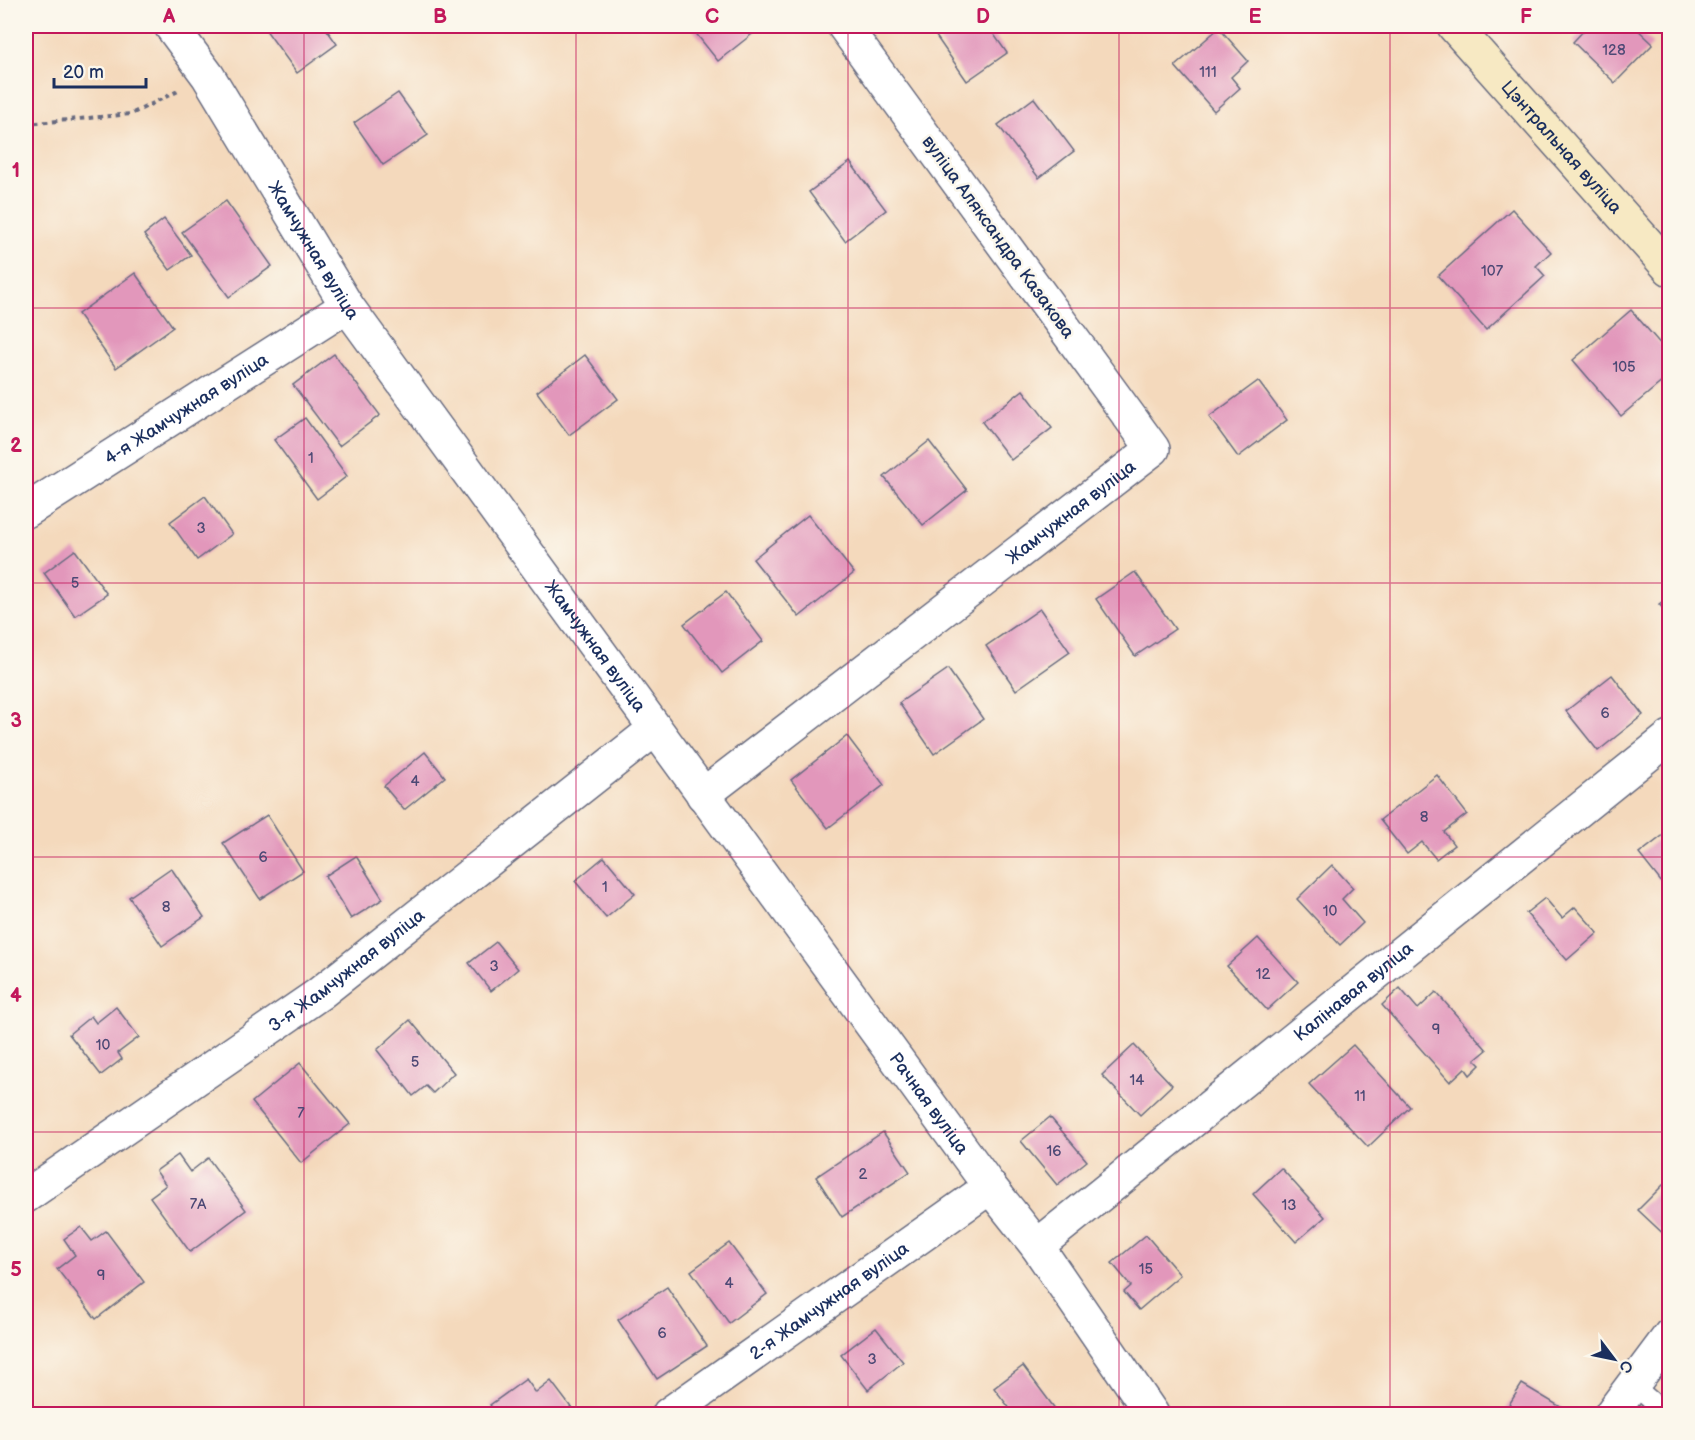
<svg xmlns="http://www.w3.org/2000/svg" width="1695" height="1440" font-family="'Balsamiq Sans',sans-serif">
<rect width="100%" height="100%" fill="#fbf7ec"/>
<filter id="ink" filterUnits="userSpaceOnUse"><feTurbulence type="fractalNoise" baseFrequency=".0167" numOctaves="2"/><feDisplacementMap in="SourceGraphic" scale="12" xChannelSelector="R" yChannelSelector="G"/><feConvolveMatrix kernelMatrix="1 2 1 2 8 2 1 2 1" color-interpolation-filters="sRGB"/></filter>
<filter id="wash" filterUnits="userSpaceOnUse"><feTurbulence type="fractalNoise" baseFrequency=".008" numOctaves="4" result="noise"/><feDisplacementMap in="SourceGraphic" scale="24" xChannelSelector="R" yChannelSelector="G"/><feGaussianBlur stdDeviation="1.35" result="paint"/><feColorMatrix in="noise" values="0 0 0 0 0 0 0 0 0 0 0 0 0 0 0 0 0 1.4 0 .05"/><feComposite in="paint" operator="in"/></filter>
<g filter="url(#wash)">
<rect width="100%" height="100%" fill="#f4d9bc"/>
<g id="blocks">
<!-- building -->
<g fill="#e297bb">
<polygon points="263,26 324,26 337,44 297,73"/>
<polygon points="690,26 752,26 756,31 718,61"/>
<polygon points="929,26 988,26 1007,53 967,81"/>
<polygon points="1588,26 1634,26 1653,44 1615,83 1573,42"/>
<polygon points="1219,28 1248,61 1231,77 1240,88 1214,111 1175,66"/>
<polygon points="398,93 428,135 383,165 354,123"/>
<polygon points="1034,98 1074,151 1039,178 998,125"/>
<polygon points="850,162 886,210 845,241 809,192"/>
<polygon points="226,201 272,266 229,297 182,232"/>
<polygon points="1512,209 1551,252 1536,266 1545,276 1486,330 1438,276"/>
<polygon points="164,219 191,255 170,270 144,235"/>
<polygon points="135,273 173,327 116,368 78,314"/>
<polygon points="1631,310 1670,355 1670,375 1621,416 1573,360"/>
<polygon points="334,354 380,415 339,446 293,385"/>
<polygon points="585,355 618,399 569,435 537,392"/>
<polygon points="1258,381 1287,420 1238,457 1209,417"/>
<polygon points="1023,390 1052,428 1011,460 982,422"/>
<polygon points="305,418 347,476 317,499 274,440"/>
<polygon points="929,441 967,490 923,525 884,477"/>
<polygon points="205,496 232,534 197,560 170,522"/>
<polygon points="808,515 854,573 799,617 753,559"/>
<polygon points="75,550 107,594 75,616 44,573"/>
<polygon points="1135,572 1175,629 1135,656 1096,599"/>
<polygon points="726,592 763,641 722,673 684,624"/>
<polygon points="1670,596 1670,616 1659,604"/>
<polygon points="1040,609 1070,652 1016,690 986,646"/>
<polygon points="948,669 983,719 934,754 899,703"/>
<polygon points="1612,675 1643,715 1598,751 1566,711"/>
<polygon points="847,736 884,785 828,828 791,780"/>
<polygon points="425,752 445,777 404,810 384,786"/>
<polygon points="1437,775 1467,814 1444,832 1454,845 1436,859 1422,842 1407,854 1380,820"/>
<polygon points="267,815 303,871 260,899 223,843"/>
<polygon points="1670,830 1670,893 1639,854"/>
<polygon points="356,856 383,899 351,919 325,876"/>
<polygon points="604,857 635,894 606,918 575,881"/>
<polygon points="1332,865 1353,888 1342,899 1363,923 1340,945 1297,899"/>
<polygon points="171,868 204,917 162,946 129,897"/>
<polygon points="1545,898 1562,918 1575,907 1598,933 1567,960 1526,913"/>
<polygon points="1258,938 1298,982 1267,1010 1227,966"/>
<polygon points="496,942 518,969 491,991 469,963"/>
<polygon points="1400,988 1418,1009 1436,992 1487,1050 1475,1060 1480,1065 1470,1075 1465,1068 1450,1082 1382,1005"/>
<polygon points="116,1007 139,1037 118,1053 122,1059 101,1075 69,1034 91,1016 96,1023"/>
<polygon points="410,1020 454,1073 433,1093 426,1086 413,1096 377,1050"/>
<polygon points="1134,1045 1172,1085 1140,1115 1102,1075"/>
<polygon points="1353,1045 1410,1107 1368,1147 1309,1084"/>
<polygon points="300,1063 350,1124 301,1163 252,1102"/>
<polygon points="1050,1117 1087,1161 1057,1185 1021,1141"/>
<polygon points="883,1132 910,1172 842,1217 816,1177"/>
<polygon points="178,1155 190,1172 208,1158 246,1210 190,1252 150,1197 166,1185 156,1171"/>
<polygon points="1281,1168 1325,1217 1296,1242 1253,1194"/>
<polygon points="1670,1178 1670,1240 1638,1210"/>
<polygon points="81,1227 92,1241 106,1231 144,1282 96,1319 57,1269 75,1255 64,1239"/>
<polygon points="1146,1235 1180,1275 1139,1310 1124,1292 1131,1286 1112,1263"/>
<polygon points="729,1243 767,1294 729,1323 691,1271"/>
<polygon points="667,1287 707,1346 657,1379 618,1320"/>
<polygon points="876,1328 903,1362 868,1390 841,1355"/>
<polygon points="1023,1366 1059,1414 1014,1414 994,1388"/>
<polygon points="526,1379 536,1393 551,1381 576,1414 497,1414 490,1405"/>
<polygon points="1522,1384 1564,1409 1561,1414 1503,1414"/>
</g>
</g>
</g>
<g filter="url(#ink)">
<use href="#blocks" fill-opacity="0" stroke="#676a7f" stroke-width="1.5"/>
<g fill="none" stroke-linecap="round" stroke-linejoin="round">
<!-- lane casing -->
<g stroke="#676a7f" stroke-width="21">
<polyline id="lane" points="1633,1385 1667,1414"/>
</g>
<!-- street casing -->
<g stroke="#676a7f" stroke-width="36">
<g id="street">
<path id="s1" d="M171,26L208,76L347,306L990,1187L1037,1246L1152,1414"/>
<path id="s2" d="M26,511L347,306"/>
<path id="s3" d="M703,795L1153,449L844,26"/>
<path id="s4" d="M26,1196L319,994L655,729"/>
<path id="s5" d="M1037,1246L1670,737"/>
<path id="s6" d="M669,1414L990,1187"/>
<polyline points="1611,1414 1670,1335"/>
</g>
</g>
<!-- secondary casing -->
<g stroke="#676a7f" stroke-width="36">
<g id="secondary">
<path id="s7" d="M1454,26L1670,269"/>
</g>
</g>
<!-- path -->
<polyline stroke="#676a7f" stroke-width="4" stroke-dasharray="4.5 4.5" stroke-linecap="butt" points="26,124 131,114 180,90"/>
<!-- lane -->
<use href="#lane" stroke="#fff" stroke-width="18"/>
<!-- street -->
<use href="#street" stroke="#fff" stroke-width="33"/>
<!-- secondary -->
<use href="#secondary" stroke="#f7e9c3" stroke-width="33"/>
</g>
</g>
<!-- grid -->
<path fill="none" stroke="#c2185b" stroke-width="1.5" stroke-opacity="0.55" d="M304,26V1414M576,26V1414M848,26V1414M1119,26V1414M1390,26V1414M26,308H1670M26,583H1670M26,857H1670M26,1132H1670"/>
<g text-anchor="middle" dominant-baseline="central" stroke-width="5" stroke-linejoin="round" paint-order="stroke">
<!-- number labels -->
<g font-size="15" fill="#4d4975">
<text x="1614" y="50">128</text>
<text x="1208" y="72">111</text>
<text x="1492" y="271">107</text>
<text x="1624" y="367">105</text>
<text x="311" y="458">1</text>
<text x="201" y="528">3</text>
<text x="75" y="583">5</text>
<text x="1605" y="713">6</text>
<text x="415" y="781">4</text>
<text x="1424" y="817">8</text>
<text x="263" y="857">6</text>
<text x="605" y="887">1</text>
<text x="166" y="907">8</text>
<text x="1330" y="911">10</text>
<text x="494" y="966">3</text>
<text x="1263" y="974">12</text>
<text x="1436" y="1029">9</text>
<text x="103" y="1045">10</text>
<text x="415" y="1062">5</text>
<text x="1137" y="1080">14</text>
<text x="1360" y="1096">11</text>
<text x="301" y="1113">7</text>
<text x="1054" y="1151">16</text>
<text x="863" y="1174">2</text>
<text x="198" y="1204">7А</text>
<text x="1289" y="1205">13</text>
<text x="1146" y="1269">15</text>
<text x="101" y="1275">9</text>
<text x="729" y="1283">4</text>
<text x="662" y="1333">6</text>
<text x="872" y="1359">3</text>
</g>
<!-- street labels -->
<g font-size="18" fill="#1b2f5e" stroke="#fbf7ec">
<text stroke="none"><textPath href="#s7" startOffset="162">Цэнтральная вуліца</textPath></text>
<text transform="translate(998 237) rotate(54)">вуліца Аляксандра Казакова</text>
<text stroke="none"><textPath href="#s1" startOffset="266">Жамчужная вуліца</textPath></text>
<text stroke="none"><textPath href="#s2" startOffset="190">4-я Жамчужная вуліца</textPath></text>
<text stroke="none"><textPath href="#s3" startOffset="464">Жамчужная вуліца</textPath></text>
<text stroke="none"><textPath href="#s1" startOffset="752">Жамчужная вуліца</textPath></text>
<text stroke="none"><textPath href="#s4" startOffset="392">3-я Жамчужная вуліца</textPath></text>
<text stroke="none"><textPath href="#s5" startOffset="406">Калінавая вуліца</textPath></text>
<text stroke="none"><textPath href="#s1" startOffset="1318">Рачная вуліца</textPath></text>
<text stroke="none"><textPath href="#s6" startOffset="196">2-я Жамчужная вуліца</textPath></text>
</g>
</g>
<!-- margin -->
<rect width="1695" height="1440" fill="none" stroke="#fbf7ec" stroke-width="66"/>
<!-- north arrow -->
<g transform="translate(1614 1359) rotate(122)" stroke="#fbf7ec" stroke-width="4.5" paint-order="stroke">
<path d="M0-4.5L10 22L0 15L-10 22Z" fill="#1b2f5e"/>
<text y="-9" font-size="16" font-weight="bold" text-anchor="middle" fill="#1b2f5e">С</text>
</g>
<!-- scale -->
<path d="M54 78v9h92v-9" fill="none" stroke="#1b2f5e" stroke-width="3"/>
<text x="63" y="78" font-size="18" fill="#1b2f5e" stroke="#fbf7ec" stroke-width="4.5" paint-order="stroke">20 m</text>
<rect x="33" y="33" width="1629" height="1374" fill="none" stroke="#c2185b" stroke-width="2"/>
<g font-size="20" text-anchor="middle" font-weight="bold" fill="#c2185b">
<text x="169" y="23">A</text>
<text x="440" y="23">B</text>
<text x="712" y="23">C</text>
<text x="983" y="23">D</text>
<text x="1255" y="23">E</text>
<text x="1526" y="23">F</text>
<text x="16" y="177">1</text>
<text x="16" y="452">2</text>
<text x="16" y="727">3</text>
<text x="16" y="1002">4</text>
<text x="16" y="1276">5</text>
</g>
</svg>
